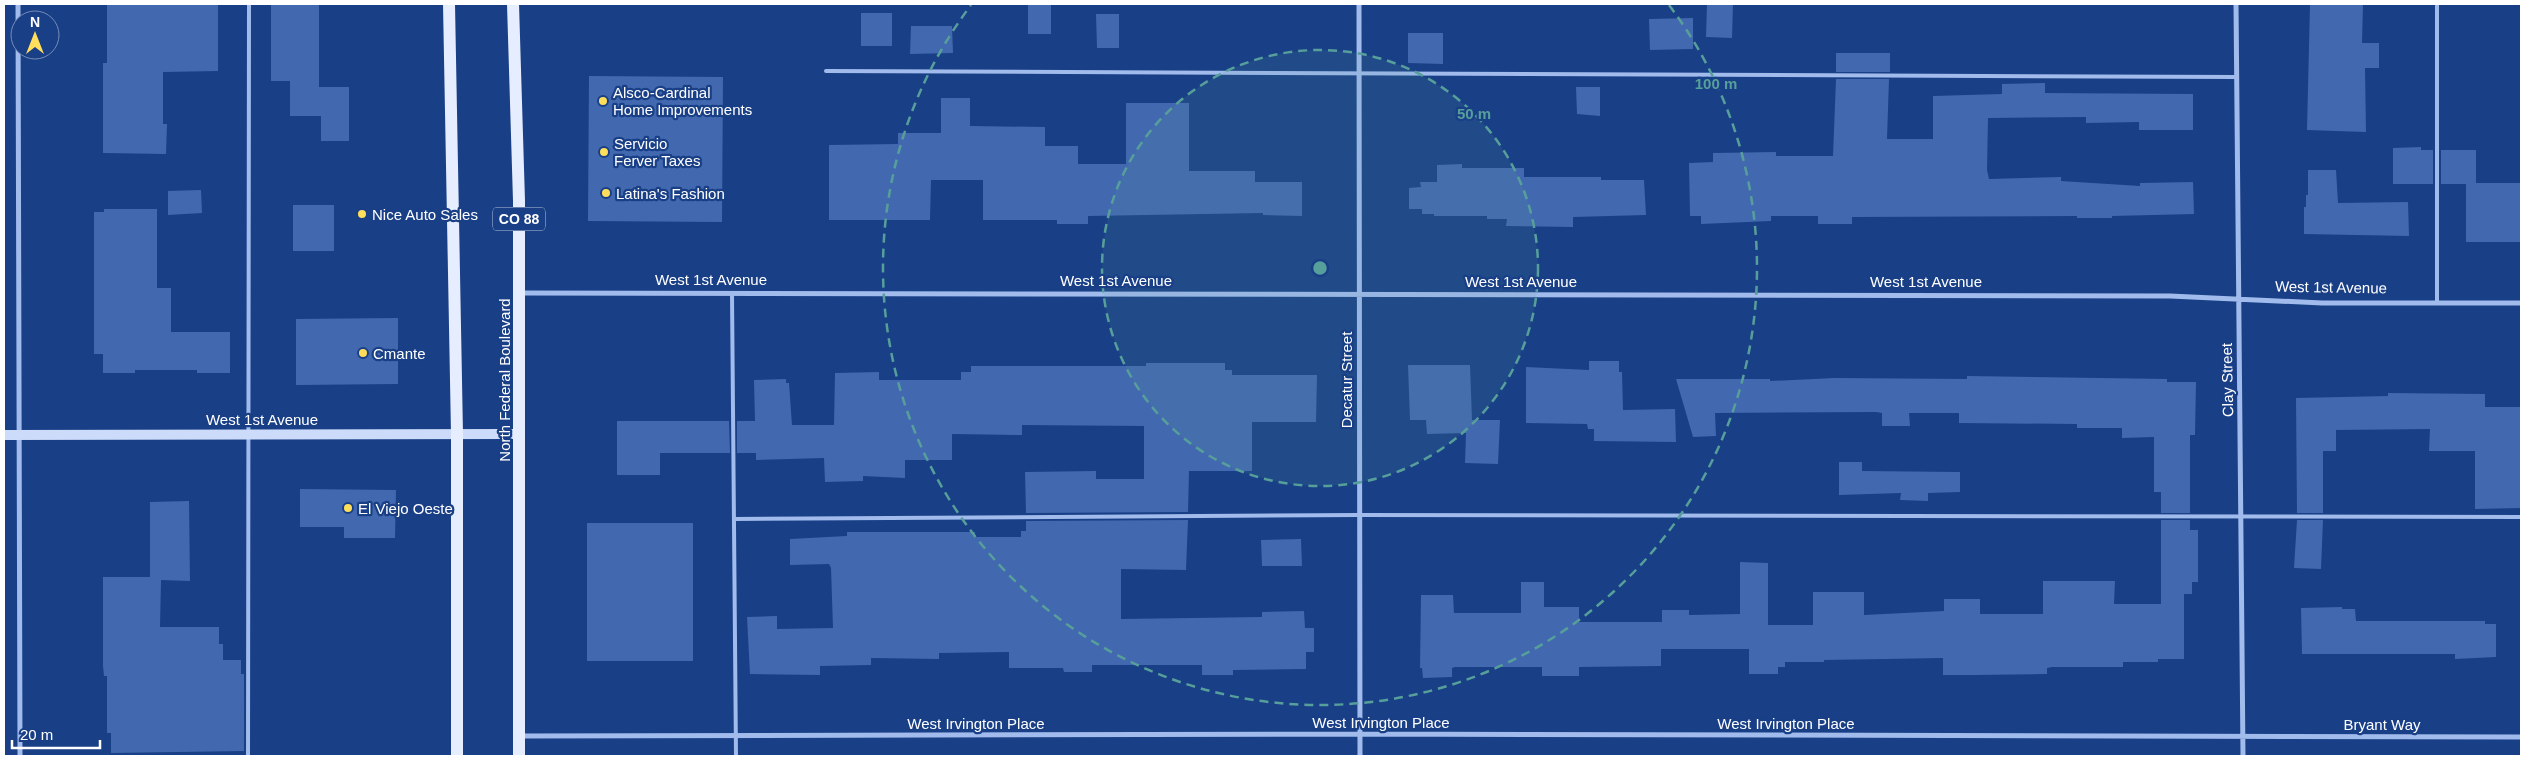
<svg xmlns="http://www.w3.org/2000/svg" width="2525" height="760" font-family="Arial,sans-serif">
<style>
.building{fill:#4269af}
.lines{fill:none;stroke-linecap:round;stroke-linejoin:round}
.lane{stroke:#a0bbec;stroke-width:4}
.street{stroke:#a0bbec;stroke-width:5}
.secondary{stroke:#ccdbf9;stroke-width:10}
.primary{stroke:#e5edff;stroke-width:12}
.ring{fill:none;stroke:#579f9a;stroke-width:2.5;stroke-dasharray:9 6}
.poi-dot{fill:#ffde5b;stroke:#193f86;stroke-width:2}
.labels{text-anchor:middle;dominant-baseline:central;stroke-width:4.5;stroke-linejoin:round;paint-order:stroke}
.shield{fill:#193f86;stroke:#bac5db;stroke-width:1}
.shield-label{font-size:14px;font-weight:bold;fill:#fff}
.poi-label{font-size:15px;fill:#fff;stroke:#193f86;text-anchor:start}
.street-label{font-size:15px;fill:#fff;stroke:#193f86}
.centre{fill:#579f9a;stroke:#193f86;stroke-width:2.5}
.ring-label{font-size:15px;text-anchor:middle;font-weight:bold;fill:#579f9a;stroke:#193f86;stroke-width:4.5;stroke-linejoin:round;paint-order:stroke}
</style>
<rect width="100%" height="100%" fill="#193f86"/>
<path class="building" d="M 107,4 L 218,4 L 218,71 L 163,72 L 163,124 L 167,124 L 166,154 L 103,153 L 103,63 L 107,63 Z
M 271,4 L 319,4 L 319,87 L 349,87 L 349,141 L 321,141 L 321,116 L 290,116 L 290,81 L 271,81 Z
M 1028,4 L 1051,4 L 1051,34 L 1028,34 Z
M 1707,4 L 1733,4 L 1732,38 L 1706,37 Z
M 2310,4 L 2363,4 L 2362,43 L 2379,43 L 2379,68 L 2365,68 L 2366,132 L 2307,130 Z
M 861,13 L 892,13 L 892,46 L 861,46 Z
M 1096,14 L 1119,14 L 1119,48 L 1097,48 Z
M 1693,18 L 1693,49 L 1650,50 L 1649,19 Z
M 911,26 L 952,26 L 953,53 L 910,54 Z
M 1408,33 L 1443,33 L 1443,64 L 1408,63 Z
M 1836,53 L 1890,53 L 1890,72 L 1836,72 Z
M 589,76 L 723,77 L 722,222 L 588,221 Z
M 1836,79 L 1889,79 L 1887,139 L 1933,139 L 1933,96 L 2002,94 L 2002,84 L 2045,83 L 2045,93 L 2193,94 L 2193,130 L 2139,130 L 2139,122 L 2086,123 L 2086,117 L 1988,118 L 1987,170 L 1989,179 L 2061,177 L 2061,181 L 2140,186 L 2140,183 L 2193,182 L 2194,214 L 2112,216 L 2112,218 L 2077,218 L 2077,216 L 1852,217 L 1852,224 L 1818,224 L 1818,216 L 1771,216 L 1771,221 L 1701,224 L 1701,216 L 1690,216 L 1689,163 L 1713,162 L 1713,153 L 1776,152 L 1776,156 L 1833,156 Z
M 1576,87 L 1600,87 L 1600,116 L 1577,114 Z
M 941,98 L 970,98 L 970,126 L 1045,127 L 1045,146 L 1078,146 L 1078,164 L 1126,164 L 1126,103 L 1189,103 L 1189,171 L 1255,171 L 1255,182 L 1302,182 L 1302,216 L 1263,215 L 1263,213 L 1088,216 L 1088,224 L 1057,224 L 1057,220 L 983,220 L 983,180 L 931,180 L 930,220 L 829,220 L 829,145 L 898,144 L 898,133 L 941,133 Z
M 2421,147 L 2421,150 L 2433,150 L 2433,184 L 2393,184 L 2393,148 Z
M 2441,150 L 2476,150 L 2476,183 L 2521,183 L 2521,242 L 2466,242 L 2466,184 L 2441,184 Z
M 1462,164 L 1462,168 L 1524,168 L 1524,177 L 1601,177 L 1601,180 L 1644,180 L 1646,215 L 1573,217 L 1573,227 L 1506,226 L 1507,219 L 1487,219 L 1487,216 L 1434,216 L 1434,214 L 1422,214 L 1422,209 L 1409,209 L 1409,188 L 1421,187 L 1420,182 L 1437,182 L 1437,165 Z
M 2308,170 L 2336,170 L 2338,203 L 2408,202 L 2409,236 L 2304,234 L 2304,207 L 2306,207 L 2306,195 L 2308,195 Z
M 201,190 L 202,213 L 168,215 L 168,191 Z
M 293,205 L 334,205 L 334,251 L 293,251 Z
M 104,209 L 157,209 L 157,288 L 171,288 L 171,332 L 230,332 L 230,373 L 197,373 L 197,370 L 135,370 L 135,373 L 103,373 L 103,354 L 94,354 L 94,212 L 104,212 Z
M 398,318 L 398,384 L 296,385 L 296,319 Z
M 1589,361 L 1619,361 L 1619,372 L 1622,372 L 1623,410 L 1675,409 L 1676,442 L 1594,441 L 1594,429 L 1588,429 L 1587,424 L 1526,423 L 1526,367 L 1589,370 Z
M 1146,363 L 1225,363 L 1225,370 L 1232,370 L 1232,375 L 1317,375 L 1316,422 L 1252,422 L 1252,471 L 1189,471 L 1188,512 L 1026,513 L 1025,472 L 1096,471 L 1096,479 L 1144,479 L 1144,426 L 1022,425 L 1022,435 L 952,434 L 952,460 L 905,460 L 905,478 L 863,476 L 863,481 L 825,482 L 824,458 L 756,460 L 756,453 L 737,453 L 737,421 L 755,421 L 754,380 L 786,379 L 786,383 L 789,383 L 792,425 L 834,425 L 835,373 L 879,372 L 879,380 L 961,380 L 961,372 L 971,372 L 971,366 L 1146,366 Z
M 1408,365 L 1470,365 L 1472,420 L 1500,420 L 1498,464 L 1465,463 L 1466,433 L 1427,434 L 1426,420 L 1410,420 Z
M 1967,376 L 2167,379 L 2167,382 L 2196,382 L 2195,435 L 2190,435 L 2190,513 L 2161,513 L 2161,492 L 2154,492 L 2154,437 L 2122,438 L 2122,428 L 2077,428 L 2077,424 L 1959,423 L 1959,413 L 1909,413 L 1910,426 L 1882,426 L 1882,413 L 1876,412 L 1715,413 L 1716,436 L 1693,437 L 1676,379 L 1770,379 L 1770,381 L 1834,378 L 1967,379 Z
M 2388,393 L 2485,394 L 2485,407 L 2521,407 L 2521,508 L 2475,509 L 2475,451 L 2429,451 L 2430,429 L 2336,430 L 2336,451 L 2323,451 L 2323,513 L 2297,513 L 2296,398 L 2388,396 Z
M 617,421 L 729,421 L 730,453 L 660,453 L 660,475 L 617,475 Z
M 1839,462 L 1862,462 L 1862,471 L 1960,472 L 1960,492 L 1928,493 L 1928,501 L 1900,500 L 1901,493 L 1839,495 Z
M 300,489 L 396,490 L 395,538 L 344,538 L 344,527 L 300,527 Z
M 189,501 L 190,581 L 161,580 L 160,627 L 219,627 L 219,644 L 223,644 L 223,660 L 241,660 L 241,674 L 244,674 L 244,751 L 111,753 L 111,733 L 107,733 L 107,676 L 104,676 L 103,666 L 103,577 L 150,577 L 150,502 Z
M 1188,520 L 1186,570 L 1121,569 L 1121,619 L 1262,617 L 1262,612 L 1304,611 L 1305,628 L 1314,628 L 1314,652 L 1306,652 L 1306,669 L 1233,670 L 1233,675 L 1202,675 L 1202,665 L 1092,665 L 1092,672 L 1064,672 L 1063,668 L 1009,668 L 1009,652 L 939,653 L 939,659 L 871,658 L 871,665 L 820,666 L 820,675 L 750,674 L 747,617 L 777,616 L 777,629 L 833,628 L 831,568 L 829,564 L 790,565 L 790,539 L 847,536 L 847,532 L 975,532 L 975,537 L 1021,537 L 1021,531 L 1026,531 L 1026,521 Z
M 2161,520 L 2190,520 L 2190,530 L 2198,530 L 2198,582 L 2192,582 L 2192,594 L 2184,594 L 2184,659 L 2158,659 L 2158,662 L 2123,662 L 2123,667 L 2052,667 L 2047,668 L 2047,674 L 1974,675 L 1943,675 L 1943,658 L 1824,660 L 1824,662 L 1785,662 L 1785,667 L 1778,667 L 1778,674 L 1749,674 L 1749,649 L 1661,649 L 1661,666 L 1579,667 L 1579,676 L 1542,676 L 1542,667 L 1455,667 L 1452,668 L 1452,677 L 1423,678 L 1422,668 L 1420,668 L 1421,595 L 1453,595 L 1454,613 L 1521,613 L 1521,582 L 1544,582 L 1544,607 L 1579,607 L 1579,622 L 1662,622 L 1662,610 L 1689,610 L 1689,615 L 1740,614 L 1740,562 L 1768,563 L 1768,625 L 1813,625 L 1813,592 L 1864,592 L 1864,615 L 1944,611 L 1944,599 L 1980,599 L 1980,614 L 2043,614 L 2043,581 L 2115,581 L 2114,604 L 2161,604 Z
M 2297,520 L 2323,520 L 2321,569 L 2294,568 Z
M 587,523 L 693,523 L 693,661 L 587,661 Z
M 1301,539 L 1302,566 L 1262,566 L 1261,540 Z
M 2342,607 L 2342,609 L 2355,609 L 2356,621 L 2485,621 L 2485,624 L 2496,624 L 2496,657 L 2455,659 L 2455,654 L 2302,654 L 2301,608 Z"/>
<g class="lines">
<path class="lane" d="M 826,71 L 2237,77
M 732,294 L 736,756
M 2437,303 L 2437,4
M 735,519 L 1359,515 L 2521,517
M 248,756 L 249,4"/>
<path class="street" d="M 18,4 L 20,756
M 1359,4 L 1360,756
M 2236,4 L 2243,756
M 520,293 L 2170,296 L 2322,303 L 2521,303
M 519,736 L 1359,734 L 2521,737"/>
<path class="secondary" d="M 4,435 L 520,434"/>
<path class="primary" d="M 449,4 L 457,434 L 457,756
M 513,4 L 519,201 L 519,756"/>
</g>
<circle cx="1320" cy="268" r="218" fill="#579f9a" fill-opacity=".12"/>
<g class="ring">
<circle cx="1320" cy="268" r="218"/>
<path d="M1669 5A437 437 0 1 1 971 5"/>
</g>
<g class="poi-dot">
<circle cx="603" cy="101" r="5"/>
<circle cx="604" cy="152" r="5"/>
<circle cx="606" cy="193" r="5"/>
<circle cx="362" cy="214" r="5"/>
<circle cx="363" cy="353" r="5"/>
<circle cx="348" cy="508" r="5"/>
</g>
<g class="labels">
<rect class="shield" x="493" y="207.5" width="52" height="23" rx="4"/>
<g class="shield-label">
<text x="519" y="219">CO 88</text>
</g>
<g class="poi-label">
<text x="613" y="92">Alsco-Cardinal<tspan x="613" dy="17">Home Improvements</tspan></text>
<text x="614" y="143">Servicio<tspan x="614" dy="17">Ferver Taxes</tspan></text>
<text x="616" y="193">Latina's Fashion</text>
<text x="372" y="214">Nice Auto Sales</text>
<text x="373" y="353">Cmante</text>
<text x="358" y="508">El Viejo Oeste</text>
</g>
<g class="street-label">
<text x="711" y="279">West 1st Avenue</text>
<text x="1116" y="280">West 1st Avenue</text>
<text x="1521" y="281">West 1st Avenue</text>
<text x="1926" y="281">West 1st Avenue</text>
<text transform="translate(2331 287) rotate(1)">West 1st Avenue</text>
<text transform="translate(504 380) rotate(-90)">North Federal Boulevard</text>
<text transform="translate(1346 380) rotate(-90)">Decatur Street</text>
<text transform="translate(2227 380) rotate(-91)">Clay Street</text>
<text x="262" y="419">West 1st Avenue</text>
<text x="1381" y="722">West Irvington Place</text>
<text x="976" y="723">West Irvington Place</text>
<text x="1786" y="723">West Irvington Place</text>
<text x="2382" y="724">Bryant Way</text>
</g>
</g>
<circle cx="1320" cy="268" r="8" class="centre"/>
<g class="ring-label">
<text x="1716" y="89">100 m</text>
<text x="1474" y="119">50 m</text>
</g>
<rect width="2525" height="760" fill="none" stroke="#ffffff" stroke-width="10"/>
<g transform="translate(35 35)"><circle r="24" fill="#193f86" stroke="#758cb6"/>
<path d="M0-4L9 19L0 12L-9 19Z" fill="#ffde5b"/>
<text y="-8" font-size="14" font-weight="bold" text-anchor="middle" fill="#ffffff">N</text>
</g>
<path d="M12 740v8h88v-8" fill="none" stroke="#ffffff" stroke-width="2.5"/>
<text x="20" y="740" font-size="15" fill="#ffffff" stroke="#193f86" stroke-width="4" paint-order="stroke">20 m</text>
</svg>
